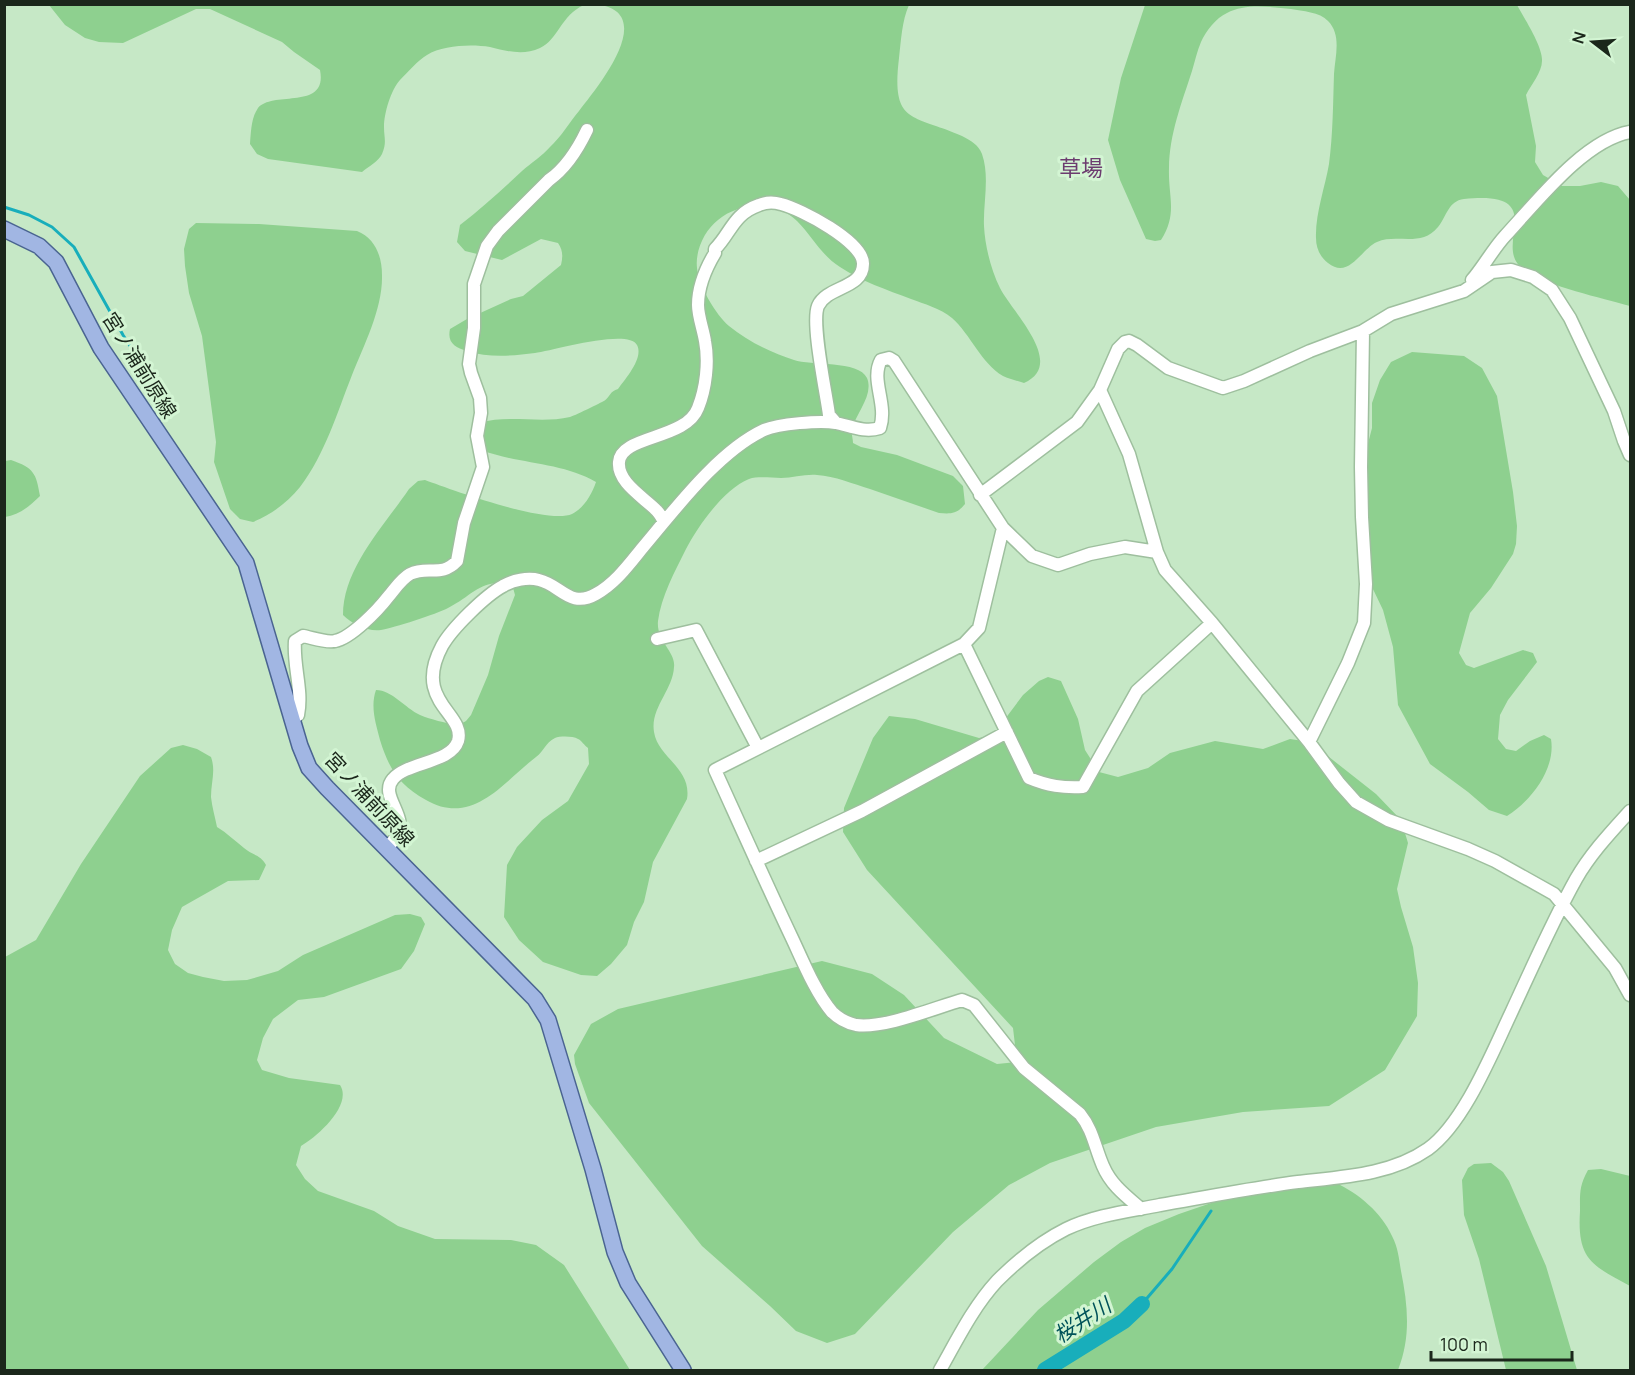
<svg xmlns="http://www.w3.org/2000/svg" width="1635" height="1375" font-family="Manrope,'Noto Sans JP',sans-serif">
<style>
.green{fill:#8ed08f}
.lines{fill:none;stroke-linecap:round;stroke-linejoin:round}
.stream{stroke:#18aebb;stroke-width:3}
.river{stroke:#18aebb;stroke-width:16}
.minor-casing{stroke:#9ebf9e;stroke-width:15}
.major-casing{stroke:#4a6491;stroke-width:18}
.minor{stroke:#fff;stroke-width:12}
.major{stroke:#a1b6e3;stroke-width:15}
.labels{text-anchor:middle;dominant-baseline:central;stroke-width:6;stroke-linejoin:round;paint-order:stroke}
.street-label{font-size:20px;fill:#1b271b;stroke:#d3f5d3}
.water-label{font-size:21px;font-style:italic;fill:#005259;stroke:#d3f5d3}
.quarter-label{font-size:22px;fill:#6c3c6f;stroke:#d3f5d3}
</style>
<rect width="100%" height="100%" fill="#c6e8c6"/>
<path class="green" d="M 49,5 L 49,4 L 584,5 C 561,15 558,40 540,48 C 523,56 506,51 490,47 C 472,44 443,45 427,55 C 418,60 408,72 400,80 C 391,90 384,113 384,127 C 384,138 387,142 382,154 C 379,161 368,167 362,172 L 268,159 L 257,154 L 250,144 C 251,133 251,118 258,108 C 273,90 328,111 320,70 L 294,52 L 282,42 L 210,9 L 196,9 L 123,43 L 99,42 L 85,38 L 65,25 Z
M 601,5 L 909,5 C 902,20 901,41 899,58 C 891,125 912,114 962,136 C 971,141 978,144 982,154 C 990,177 983,203 984,226 C 985,246 991,270 1000,288 C 1012,312 1067,364 1024,383 C 1018,381 1009,379 1003,376 C 981,363 971,335 952,318 C 940,308 924,304 911,299 C 887,290 861,281 840,267 C 821,255 812,236 797,221 C 776,200 740,202 718,220 C 705,230 695,250 697,268 C 698,285 716,315 729,326 C 747,341 772,353 794,360 C 810,366 859,360 867,378 C 874,395 856,413 852,429 C 851,433 853,439 853,443 L 861,447 L 897,455 L 953,476 L 963,486 L 965,504 C 957,514 951,514 939,513 C 916,505 893,497 870,489 C 853,484 835,476 817,475 C 805,474 793,478 781,478 C 771,478 758,476 749,479 C 724,489 698,526 686,549 C 675,571 661,597 658,621 C 656,641 676,652 674,667 C 673,690 650,708 654,732 C 658,758 692,768 687,799 L 653,862 L 644,902 L 634,922 L 627,945 L 611,964 L 597,976 L 581,975 L 543,962 L 519,940 L 504,917 L 507,865 L 517,847 L 542,820 L 568,801 L 589,764 L 588,748 C 585,746 581,740 578,739 C 573,736 560,736 555,738 C 545,743 544,751 536,757 C 503,782 473,827 426,800 C 399,785 389,769 380,740 C 376,724 370,707 376,690 C 392,690 405,708 420,715 C 431,720 445,722 457,726 L 466,721 L 471,715 L 488,675 L 499,636 L 515,595 L 512,584 C 479,579 474,595 448,608 C 437,614 393,628 381,630 C 368,632 352,624 343,615 C 343,568 384,526 409,489 L 418,481 L 425,480 C 452,490 548,525 572,514 C 584,508 592,494 596,482 C 562,462 518,464 481,450 L 480,423 C 508,414 540,424 570,417 C 572,417 602,402 604,401 C 610,397 610,391 618,389 C 625,379 644,358 637,345 C 628,328 552,351 535,353 C 513,356 488,358 467,351 C 455,347 447,343 450,329 L 467,319 L 511,299 L 523,296 L 561,265 C 563,257 563,250 558,243 L 541,239 L 502,260 L 465,251 L 457,242 L 460,225 C 482,208 502,190 522,171 C 531,163 542,156 550,147 C 561,137 569,123 579,111 C 596,89 657,16 601,5 Z
M 1145,5 L 1517,5 C 1524,18 1543,47 1542,61 C 1542,72 1531,85 1526,95 L 1536,146 L 1535,162 L 1543,175 L 1562,186 L 1580,186 L 1601,182 L 1618,186 L 1630,200 L 1630,306 C 1600,297 1547,287 1522,268 C 1492,245 1552,190 1464,199 C 1448,201 1447,216 1438,227 C 1421,248 1397,233 1377,242 C 1361,249 1349,280 1328,263 C 1320,257 1316,248 1316,238 C 1315,215 1325,187 1329,164 C 1333,134 1333,104 1334,74 C 1335,57 1342,35 1328,21 C 1320,12 1302,11 1291,9 C 1271,7 1245,3 1227,13 C 1216,18 1206,31 1201,42 C 1197,51 1195,61 1192,71 C 1182,102 1169,135 1169,168 C 1168,197 1178,213 1161,240 L 1155,241 L 1146,239 L 1120,180 L 1108,140 L 1121,78 Z
M 196,223 L 259,224 L 357,231 C 375,238 382,256 382,275 C 383,308 364,345 352,375 C 337,413 325,454 300,487 C 288,502 271,515 253,522 L 240,519 L 230,509 L 214,462 L 216,442 L 202,336 L 189,293 L 185,266 L 184,249 L 189,229 Z
M 1412,352 L 1464,356 L 1482,368 L 1497,396 L 1513,492 L 1517,526 L 1516,544 L 1513,554 L 1491,588 L 1470,613 L 1459,653 L 1466,665 L 1474,668 L 1523,650 L 1533,653 L 1537,662 L 1508,700 L 1500,715 L 1498,739 L 1506,749 L 1516,751 L 1530,741 L 1544,735 L 1551,739 C 1556,769 1531,801 1507,816 L 1489,810 L 1468,792 L 1430,764 L 1398,705 L 1393,647 L 1383,610 L 1372,587 L 1358,506 L 1362,467 L 1372,428 L 1372,403 L 1380,380 L 1391,362 Z
M 11,460 C 34,468 36,473 40,496 C 30,506 19,515 5,517 L 5,461 Z
M 1048,677 L 1061,681 L 1078,719 L 1085,750 L 1099,772 L 1118,777 L 1148,768 L 1170,753 L 1215,741 L 1263,749 L 1290,739 L 1310,742 L 1376,794 L 1401,820 L 1408,843 L 1397,889 L 1401,907 L 1413,947 L 1418,983 L 1417,1016 L 1385,1070 L 1329,1106 L 1243,1112 L 1156,1127 L 1050,1163 L 1009,1185 L 953,1232 L 855,1334 L 827,1343 L 796,1331 L 770,1306 L 702,1246 L 589,1103 L 575,1064 L 574,1055 L 591,1024 L 618,1009 L 822,961 L 872,974 L 904,995 L 944,1038 L 997,1064 L 1017,1062 L 1013,1028 L 867,870 L 843,832 L 844,808 L 873,738 L 889,716 L 915,719 L 979,738 L 993,735 L 1023,695 L 1039,681 Z
M 183,745 L 197,749 L 211,757 C 216,771 211,782 211,797 C 212,807 215,817 217,827 C 227,833 235,841 244,848 C 252,855 261,855 266,865 L 259,880 L 228,881 L 182,907 L 172,930 L 168,950 L 175,964 L 188,973 L 203,977 L 224,981 L 247,980 L 278,971 L 303,955 L 395,915 L 410,914 L 421,917 L 425,924 L 414,951 L 401,969 L 324,997 L 298,1000 L 273,1019 L 263,1038 L 257,1060 L 262,1070 L 289,1078 L 340,1085 C 353,1105 317,1137 301,1146 L 296,1165 L 305,1179 L 318,1191 L 374,1211 L 398,1226 L 435,1239 L 511,1240 L 536,1245 L 564,1265 L 630,1370 L 5,1370 L 5,957 L 36,940 L 81,864 L 140,776 L 171,748 Z
M 1491,1163 L 1503,1172 L 1509,1181 L 1546,1266 L 1577,1370 L 1506,1370 L 1479,1259 L 1464,1215 L 1462,1180 L 1468,1168 L 1474,1164 Z
M 1601,1169 L 1630,1176 L 1630,1286 C 1591,1265 1577,1259 1580,1211 C 1580,1194 1579,1186 1588,1170 Z
M 1336,1183 C 1358,1193 1382,1213 1392,1236 C 1398,1247 1399,1259 1401,1271 C 1408,1306 1411,1337 1398,1370 L 982,1370 L 1038,1310 L 1094,1262 L 1121,1242 L 1145,1228 L 1179,1214 L 1255,1188 Z"/>
<g class="lines">
<path class="stream" d="M 4,207 L 29,215 L 52,227 L 74,247 L 123,335 L 163,397
M 1142,1304 L 1172,1269 L 1211,1211"/>
<path class="river" d="M 1045,1370 L 1124,1321 L 1142,1304"/>
<g class="minor-casing">
<path id="minor" d="M 1472,280 C 1484,266 1493,249 1505,236 C 1536,203 1584,140 1630,132
M 1100,390 L 1129,454 L 1157,552 L 1165,570 L 1212,623 L 1309,742 L 1339,783 L 1356,802 L 1388,820 L 1468,849 L 1495,861 L 1554,894 L 1615,968 L 1630,995
M 980,495 L 1077,422 L 1100,390 L 1118,349 L 1125,342 L 1129,341 L 1137,345 L 1168,368 L 1223,388 L 1244,381 L 1310,351 L 1363,331 L 1391,314 L 1464,291 L 1492,272 L 1511,270 L 1533,277 L 1552,290 L 1570,318 L 1614,411 L 1624,441 L 1630,455
M 664,522 C 662,518 660,514 657,511 C 645,498 617,483 619,462 C 621,435 686,440 698,408 C 706,388 709,362 705,341 C 703,329 698,316 698,305 C 698,287 706,268 715,253 L 715,249 C 731,233 733,214 759,205 C 766,202 774,202 781,204 C 801,209 864,242 863,264 C 863,289 827,286 818,306 C 811,323 826,392 829,415 L 836,423
M 1003,528 L 979,628 L 964,644 L 715,770 C 740,825 765,881 791,936 C 802,959 815,992 832,1012 C 838,1018 847,1023 856,1025 C 884,1029 934,1008 962,1000 L 974,1005 L 1024,1068 L 1080,1114 C 1093,1130 1095,1148 1103,1166 C 1111,1185 1126,1196 1141,1209
M 657,639 L 696,630 L 758,748
M 964,644 L 1029,778 C 1048,786 1063,788 1083,787 L 1137,691 L 1212,623
M 291,719 L 298,715 C 303,690 293,666 295,641 L 303,636 C 313,638 326,643 335,641 C 351,638 378,610 388,597 C 395,589 401,579 410,574 C 428,565 441,578 457,561 L 464,523 L 483,467 L 477,436 L 481,413 L 480,398 L 471,373 L 469,364 L 474,328 L 474,284 L 487,246 L 498,231 L 549,180 C 566,168 578,149 587,130
M 1309,742 L 1348,663 L 1364,623 L 1366,584 L 1362,517 L 1361,467 L 1363,331
M 387,848 C 390,844 396,839 398,834 C 407,815 379,795 393,779 C 407,762 451,763 458,741 C 466,713 412,702 442,646 C 452,628 486,595 503,586 C 513,580 528,577 539,580 C 561,585 570,609 596,594 C 616,583 630,563 644,546 C 676,508 719,451 764,430 C 778,424 820,420 836,423 C 850,426 865,433 880,428 C 888,404 870,380 881,360 L 889,358 L 894,361 L 1003,528 L 1032,556 L 1058,565 L 1090,554 L 1125,547 L 1157,552
M 756,861 L 862,811 L 1007,732
M 940,1370 C 957,1340 973,1307 997,1281 C 1016,1262 1042,1241 1066,1229 C 1095,1215 1130,1211 1160,1205 C 1206,1197 1252,1188 1298,1182 C 1342,1177 1391,1175 1428,1149 C 1464,1123 1492,1053 1511,1013 C 1532,968 1552,922 1576,879 C 1591,853 1611,832 1630,811"/>
</g>
<g class="major-casing">
<path id="major" d="M 4,229 L 39,246 L 56,262 L 101,348 L 246,563 L 300,746 L 309,768 L 327,788 L 535,999 L 548,1020 L 593,1169 L 615,1252 L 628,1283 L 683,1370"/>
</g>
<use href="#minor" class="minor"/>
<use href="#major" class="major"/>
</g>
<g class="labels">
<g class="street-label">
<text transform="translate(140 365) rotate(58)">宮ノ浦前原線</text>
<text transform="translate(370 799) rotate(47)">宮ノ浦前原線</text>
</g>
<g class="water-label">
<text transform="translate(1082 1320) rotate(-33)">桜井川</text>
</g>
<g class="quarter-label">
<text x="1081" y="168">草場</text>
</g>
</g>
<rect width="1635" height="1375" fill="none" stroke="#1b271b" stroke-width="12"/>
<g transform="translate(1593 42) rotate(287)" stroke="#d3f5d3" stroke-width="4.5" paint-order="stroke">
<path d="M0-4.5L10 22L0 15L-10 22Z" fill="#1b271b"/>
<text y="-9" font-size="16" font-weight="bold" text-anchor="middle" fill="#1b271b">N</text>
</g>
<path d="M1431 1351v9h141v-9" fill="none" stroke="#1b271b" stroke-width="3"/>
<text x="1440" y="1351" font-size="18" fill="#1b271b" stroke="#d3f5d3" stroke-width="4.5" paint-order="stroke">100 m</text>
</svg>
